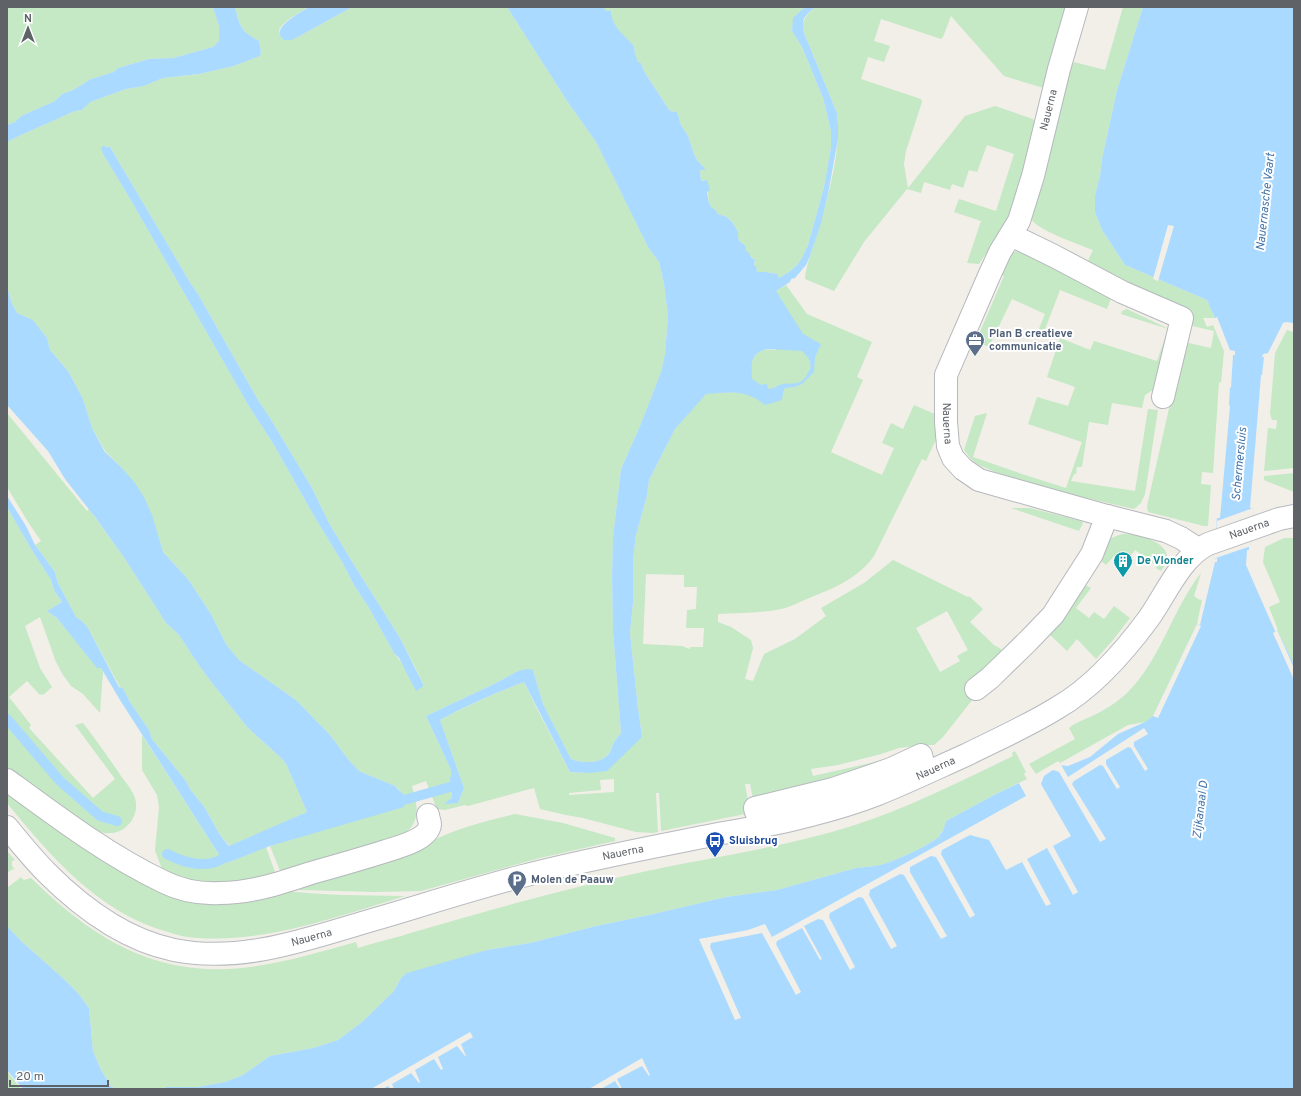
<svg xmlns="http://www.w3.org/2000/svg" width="1301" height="1096" font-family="Overpass,sans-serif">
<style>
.green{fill:#c5e8c5;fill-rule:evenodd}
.water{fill:#aadaff;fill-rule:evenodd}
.pier{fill:#f1efe8}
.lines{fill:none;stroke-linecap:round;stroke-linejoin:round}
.stream{stroke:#aadaff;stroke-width:10}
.street-casing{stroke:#b5b8bc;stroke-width:24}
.secondary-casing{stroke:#b6babf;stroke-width:24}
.street{stroke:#fff;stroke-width:22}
.secondary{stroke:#fff;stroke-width:22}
.labels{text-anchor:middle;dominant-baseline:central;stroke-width:4;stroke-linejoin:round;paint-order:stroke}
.street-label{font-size:11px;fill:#5f6368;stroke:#fff}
.service-label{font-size:11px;font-weight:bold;fill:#4e5e75;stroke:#fff;text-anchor:start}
.culture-label{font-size:11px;font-weight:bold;fill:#0d838f;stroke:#fff;text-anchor:start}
.transit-label{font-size:11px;font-weight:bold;fill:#164399;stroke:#fff;text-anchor:start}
.water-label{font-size:12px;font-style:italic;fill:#4174aa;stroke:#fff}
</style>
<rect width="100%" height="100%" fill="#f1efe8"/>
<path class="green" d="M 7,7 L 213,7 L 219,26 L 219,41 L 213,47 L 173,58 L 149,59 L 118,68 L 114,72 L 91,79 L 73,90 L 62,94 L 55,101 L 21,116 L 15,122 L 7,125 Z
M 235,7 L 309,7 C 301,12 281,22 279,31 C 279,35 282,37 284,40 L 298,37 L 352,7 L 507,7 L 567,101 L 596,142 L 648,247 L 659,262 L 664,284 L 668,316 L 665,354 L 661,372 L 640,426 L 621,469 L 613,537 L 612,577 L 613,631 L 621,733 C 618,737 615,740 613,744 C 612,746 612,748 611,750 C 604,764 583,764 571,759 L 543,704 L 533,670 L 518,671 L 496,683 L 426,716 L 451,770 L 452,798 L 447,801 L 458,803 L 464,788 L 440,720 C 468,705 495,693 524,682 L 538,711 L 570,772 L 588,773 L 642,737 L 638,708 L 630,633 L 633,603 L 633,560 L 636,535 L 647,496 L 649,480 L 675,429 L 706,393 L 740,392 L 753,357 C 760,349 767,349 776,350 L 776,291 L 786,285 L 807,314 L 872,342 L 857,377 L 863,380 L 831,452 L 882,475 L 894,448 L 882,443 L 891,423 L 903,429 L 914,405 L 937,415 L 937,437 L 926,461 L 922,459 L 874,556 C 859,577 837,587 814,596 C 801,601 790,608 776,610 C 757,613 738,613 718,614 L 718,622 L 731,627 L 751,640 L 753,648 L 745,679 L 753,681 L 764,654 L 795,639 L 826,616 L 821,608 L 864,583 L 893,560 L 968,597 L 969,596 L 983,609 L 970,622 L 994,645 L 1001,649 L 1001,657 L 976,677 L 966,682 L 976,695 L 943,737 L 934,745 L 924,745 L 899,748 L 881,754 L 838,765 L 811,769 L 813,776 L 875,762 L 902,754 L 755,808 L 750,784 L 745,784 L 750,813 L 661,831 L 659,793 L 656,793 L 658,832 L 653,833 L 636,832 L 583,818 L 566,815 L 540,809 L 534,788 L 468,806 L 465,805 L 445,810 L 438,809 L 436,807 L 426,781 L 412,786 C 417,807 422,818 404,835 L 247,884 L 180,882 L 162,869 L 156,853 L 155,850 L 159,807 L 157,795 L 142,770 L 142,735 L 218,853 L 227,863 L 266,847 L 275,872 L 280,871 L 270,846 L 322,830 L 401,791 L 395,786 L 359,771 L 348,759 L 330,735 L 296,700 L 239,660 L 226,644 L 211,614 L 188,579 L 163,552 L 158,536 L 120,466 L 106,452 L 92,428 L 83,399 L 68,371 L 50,350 L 47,338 L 33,320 L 17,313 L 12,304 L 7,287 L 7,142 L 21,135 L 75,111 L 82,110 L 89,102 L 126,89 L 144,86 L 163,78 L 199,74 L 234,66 L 260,56 L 261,51 L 259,41 C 241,32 240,26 235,7 ZM 107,146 L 110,147 L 191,284 L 198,294 L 258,400 L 270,418 L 312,488 L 329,523 L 351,560 L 400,638 L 416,669 L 424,686 L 420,688 L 394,653 L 369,608 L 354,585 L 342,562 L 314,516 L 274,445 L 250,408 L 129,197 L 103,154 L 102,147 ZM 646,574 L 684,575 L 684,587 L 697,587 L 696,609 L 687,610 L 686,628 L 704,628 L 703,647 L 690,647 L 690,649 L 682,646 L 643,644 ZM 947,611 L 968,650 L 957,656 L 960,661 L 940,672 L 916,628 ZM 614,779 L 614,792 L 569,795 L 569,793 L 601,790 L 600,780 Z
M 603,7 L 805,7 L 794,18 L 792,31 L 802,47 L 823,98 L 831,131 L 831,147 L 824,187 L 808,245 L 802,258 L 797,265 L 789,272 L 779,278 L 777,274 L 766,272 L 757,272 L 754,266 L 755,260 L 746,252 L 744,244 L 740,242 L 738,237 L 738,232 L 733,223 L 727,217 L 718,214 L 715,209 L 712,208 L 709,203 L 707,180 L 701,181 L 700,170 L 704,167 C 694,160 692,147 688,136 C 686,132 683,129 681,125 C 679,121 679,116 677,112 L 670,111 L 645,73 L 641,63 L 638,63 L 635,54 L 634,46 L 622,36 Z
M 816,7 L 1070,7 L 1047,89 L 1004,76 L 951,16 L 943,37 L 941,39 L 881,19 L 874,41 L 890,46 L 884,62 L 868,57 L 861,79 L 921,99 L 922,102 L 906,151 L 904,164 L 908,188 L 965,116 L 995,106 L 1033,119 L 1036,123 L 1023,185 L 1009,219 L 979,264 L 967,263 L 981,221 L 954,212 L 959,199 L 996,211 L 1014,154 L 987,145 L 977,172 L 969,170 L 963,188 L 952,184 L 950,190 L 924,182 L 921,193 L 907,189 L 864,242 L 834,291 L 805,279 C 806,264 812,252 816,237 C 827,201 842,151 837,113 L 804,33 L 803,24 L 805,18 L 810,11 Z
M 1123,7 L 1143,7 L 1117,90 L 1102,159 L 1100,176 L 1095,195 L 1095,212 L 1102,230 L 1125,265 L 1207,300 L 1215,318 L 1203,318 L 1207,327 L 1213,325 L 1224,351 L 1221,383 L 1219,382 L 1213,473 L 1202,472 L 1201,484 L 1211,485 L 1208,526 L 1203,526 L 1196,524 L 1148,512 L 1147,506 L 1184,342 L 1211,348 L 1214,331 L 1188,325 L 1087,263 L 1093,250 C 1080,245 1038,230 1032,220 C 1031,219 1031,216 1031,214 L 1065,82 L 1074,62 L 1105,70 Z
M 1020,250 L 1112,295 L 1107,309 L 1060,290 L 1044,332 L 1044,333 L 1038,331 L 1045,314 L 1012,299 L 989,347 L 976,341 L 1004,276 L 999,273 L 1011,253 Z
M 1127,309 L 1171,330 L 1153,390 L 1145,395 L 1142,408 L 1112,403 L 1108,425 L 1089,422 L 1082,467 L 1077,467 L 1076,474 L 1074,474 L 1071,481 L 1135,491 L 1148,409 L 1158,410 L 1145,494 L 1141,503 L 1134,509 L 1030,485 L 999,474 L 977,464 L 971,459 L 964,450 L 975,416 L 987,413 L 973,457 L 1022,474 L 1066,488 L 1082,442 L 1028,424 L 1037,397 L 1068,406 L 1075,387 L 1047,377 L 1060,338 L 1090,350 L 1094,341 L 1157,361 L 1168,329 L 1121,314 L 1122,311 Z
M 1294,329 L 1294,468 L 1264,471 L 1268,428 L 1276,429 L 1277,420 L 1272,420 L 1270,414 L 1275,353 L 1287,330 L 1293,332 Z
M 7,413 L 87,511 L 89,509 L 125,559 L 166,623 L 179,635 L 198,664 L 212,683 L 248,728 L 281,758 L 286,764 L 307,812 L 230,846 L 220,835 L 205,808 L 190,789 L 186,781 L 152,739 L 149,730 L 130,702 L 123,688 L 120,687 L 88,628 L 82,621 L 76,617 L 58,583 L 55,572 L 35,545 L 41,541 L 28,522 L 7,487 Z
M 1294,473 L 1294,492 L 1264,480 L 1264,476 Z
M 7,507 L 30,547 L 51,580 L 54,590 L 62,602 L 47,611 L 57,618 L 97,667 L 101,668 L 103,672 L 100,713 L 83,694 L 71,686 L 63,675 L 56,662 L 40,617 L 25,626 L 40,668 L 52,687 L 43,695 L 42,694 L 40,695 L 27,681 L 9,697 L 31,725 L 29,728 L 93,798 L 115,779 L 75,725 L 83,723 C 96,740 109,758 121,776 C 127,784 135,793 136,803 C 137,812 133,821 126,827 C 116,835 105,834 93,831 L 7,772 Z
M 1011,508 L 1030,508 L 1081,521 L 1083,523 L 1079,531 Z
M 1123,534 C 1136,534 1170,541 1167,560 C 1166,564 1163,568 1161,571 L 1156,568 L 1157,566 L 1135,550 L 1124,564 L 1114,556 L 1106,565 L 1100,560 C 1105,544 1106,538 1123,534 Z
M 1284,538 L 1294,538 L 1294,664 L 1277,630 L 1278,630 L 1269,607 L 1280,602 L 1263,562 L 1265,547 Z
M 1201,573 L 1194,596 L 1198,599 L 1202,600 L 1197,624 L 1153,716 L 1145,722 L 1128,725 L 1060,763 L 1058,761 L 1036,774 L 1029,764 L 1075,739 L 1069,728 C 1075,723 1083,720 1090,717 C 1103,711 1116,703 1126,694 C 1161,660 1172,610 1201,573 Z
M 1085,585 L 1091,588 L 1076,608 L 1089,618 L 1094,612 L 1104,619 L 1114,606 L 1130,618 L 1113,640 L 1096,659 L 1077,639 L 1067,651 L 1048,633 Z
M 1015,751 L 1026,772 L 1024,774 L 1027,779 L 996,794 L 946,821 L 943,831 L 940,833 L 940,836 C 931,845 887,865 875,866 C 868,867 862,867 856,868 L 777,890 L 726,897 L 649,915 L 596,926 L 530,943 L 487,950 L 401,978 L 394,991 L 362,1022 L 338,1040 L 313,1048 L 270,1056 L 243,1075 L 225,1082 L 198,1087 L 166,1087 L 164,1089 L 116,1089 L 111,1086 L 101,1070 L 93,1051 L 89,1008 L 78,993 L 65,980 L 20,940 L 7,926 L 7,888 L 20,878 L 19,877 L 20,877 L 24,880 L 31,878 C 77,923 129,962 195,968 C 249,974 305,956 356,942 L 358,948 C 377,942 395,938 414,932 C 491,909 569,888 647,871 C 717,856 787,847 855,825 C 910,807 961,781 1013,756 L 1012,753 Z
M 7,789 L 141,878 L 280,890 C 321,896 364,895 405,896 C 339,916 267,943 198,938 C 188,938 178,935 168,932 C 99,913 51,857 7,803 Z
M 515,814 L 563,823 L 615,838 L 615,841 L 540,858 L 421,891 L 376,892 L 300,890 L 300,888 L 432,841 C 457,828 487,821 515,814 Z
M 7,851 L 15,860 L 12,861 L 12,866 L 15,870 L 13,869 L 7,873 Z
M 7,1071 L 21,1089 L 7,1089 Z"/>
<path class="water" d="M 213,7 L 235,7 C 240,27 241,31 259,41 L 261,51 L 260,56 L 234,66 L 199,74 L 163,78 L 144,86 L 126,89 L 90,102 L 82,110 L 75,111 L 21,135 L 7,142 L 7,125 L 15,122 L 21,116 L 55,101 L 62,94 L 73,90 L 91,79 L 114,72 L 118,68 L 149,59 L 173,58 L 213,47 L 219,41 L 219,26 Z
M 309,7 L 352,7 L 298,37 L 291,40 L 284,40 C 283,39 280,36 280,35 C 276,25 303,11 309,7 Z
M 507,7 L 603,7 L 606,11 L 611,11 C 611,26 624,35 634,46 L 635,54 L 638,62 L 641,63 L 645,73 L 670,111 L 677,112 C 679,116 679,120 681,125 C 683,129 686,132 688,136 C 692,147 694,160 704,167 L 705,170 L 700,170 L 701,181 L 707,180 L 710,190 L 707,192 L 709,203 L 712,208 L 715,209 L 718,214 L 727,217 L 733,223 L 738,232 L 738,237 L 740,242 L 744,244 L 746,248 L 746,251 L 749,253 L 751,257 L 755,260 L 754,265 L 756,266 L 757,272 L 766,272 L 777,274 L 779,278 L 789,272 L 797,265 L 802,258 L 808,245 L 824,187 L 831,147 L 831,131 L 823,98 L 802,47 L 792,31 L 793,18 L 805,7 L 816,7 L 810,11 L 804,18 L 803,24 L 804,33 L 837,113 L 838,125 L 838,139 L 828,194 L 821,223 L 810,256 L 806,265 L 795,278 L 791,279 L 790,282 L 776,291 L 803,334 L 821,344 L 815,357 L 814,372 L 802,384 L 794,387 L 785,388 L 783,392 L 782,400 L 765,405 C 746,389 730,392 706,394 L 675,429 L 649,480 L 647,496 L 636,535 L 633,560 L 633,603 L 630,633 L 638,708 L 642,737 L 607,771 L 588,773 L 570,772 L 524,682 C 495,693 467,705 440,720 L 464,788 L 458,803 L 445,804 L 447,801 L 452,798 L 451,770 L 426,716 L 496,683 L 518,671 L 527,669 L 533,670 L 543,704 L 571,759 C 583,764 605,764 611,750 C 612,748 612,746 613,744 C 615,740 618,737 621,733 L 613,631 L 612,577 L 613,537 L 621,469 L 640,426 L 661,372 L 665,354 L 668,316 L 664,284 L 659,262 L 648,247 L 596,142 L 567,101 ZM 768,349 L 802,351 C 808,357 812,361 810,370 C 807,373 806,378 803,380 C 798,385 789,383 783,384 C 777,385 775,389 768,389 L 767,384 L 761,385 L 752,379 C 751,362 750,353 768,349 Z
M 1143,7 L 1294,7 L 1294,323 L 1286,322 L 1283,323 L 1268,353 L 1263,354 L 1262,357 L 1264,357 L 1262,375 L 1261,375 L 1250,508 L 1253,508 L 1254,510 L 1251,546 L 1249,546 L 1249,550 L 1247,550 L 1246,565 L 1275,631 L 1277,630 L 1294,664 L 1294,1089 L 164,1089 L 166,1087 L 198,1087 L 225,1082 L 243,1075 L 270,1056 L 313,1048 L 338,1040 L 362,1022 L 394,991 L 401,978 L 407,973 L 487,950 L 530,943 L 596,926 L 649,915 L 726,897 L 777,890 L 856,868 C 862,867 868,867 875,866 C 887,865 931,845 940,836 L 940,834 L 943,831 L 946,821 L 996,794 L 1057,765 L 1068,766 L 1090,757 L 1118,734 L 1145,722 L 1153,716 L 1197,624 L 1200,625 L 1215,562 L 1217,562 L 1217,558 L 1213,559 L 1217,518 L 1220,518 L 1230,406 L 1229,405 L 1230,387 L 1231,388 L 1233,355 L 1235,355 L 1235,351 L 1230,350 L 1217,317 L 1215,318 L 1207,300 L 1125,265 L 1102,230 L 1095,212 L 1095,195 L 1100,176 L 1102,159 L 1117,90 Z
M 104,146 L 110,147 L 191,284 L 198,294 L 258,400 L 270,418 L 312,488 L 329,523 L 351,560 L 400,638 L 424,686 L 416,691 L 399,658 L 394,653 L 369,608 L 354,585 L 342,562 L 314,516 L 274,445 L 250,408 L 129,197 L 103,154 L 101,147 Z
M 7,287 L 12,304 L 17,313 L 33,320 L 47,338 L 50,350 L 68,371 L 83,399 L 92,428 L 105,452 L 120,466 L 135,483 L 145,499 L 152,515 L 163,552 L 188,579 L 211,614 L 226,644 L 239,660 L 296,700 L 330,735 L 348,759 L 359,771 L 395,786 L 404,795 L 404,807 L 270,846 L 227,863 L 218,853 L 120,700 L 101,668 L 97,668 L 57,618 L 47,611 L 62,602 L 54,590 L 51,580 L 30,547 L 7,507 L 7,496 L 26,526 L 35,545 L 55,572 L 58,583 L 76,617 L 82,621 L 88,628 L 119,687 L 123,688 L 130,702 L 149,730 L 152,739 L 186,781 L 190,789 L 205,808 L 220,835 L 229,846 L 307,812 L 286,764 L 281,758 L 248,728 L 212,683 L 198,664 L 179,635 L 166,623 L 125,559 L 95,517 L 65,479 L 48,451 L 7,405 Z
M 7,926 L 20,940 L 65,980 L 78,993 L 89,1008 L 93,1051 L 101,1070 L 111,1086 L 116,1089 L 23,1089 L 7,1070 Z"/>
<path class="pier" d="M 1168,225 L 1174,226 L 1158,281 L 1153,279 Z
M 1253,508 L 1254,510 L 1251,546 L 1213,559 L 1217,521 Z
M 1197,624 L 1201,626 L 1158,718 L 1153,716 Z
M 1277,630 L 1294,668 L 1294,680 L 1273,633 Z
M 1144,728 L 1148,734 L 1134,742 L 1134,746 L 1148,769 L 1145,771 L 1131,748 L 1128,747 L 1106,760 L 1106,764 L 1120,787 L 1117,789 L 1103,766 L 1100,765 L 1074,781 L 1072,784 L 1106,839 L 1100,842 L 1059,772 L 1053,770 L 1044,776 L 1041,784 L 1071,836 L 1053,846 L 1078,892 L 1073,895 L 1047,848 L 1027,859 L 1051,904 L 1046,906 L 1022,862 L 1006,870 L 989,840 L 970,835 L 942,850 L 941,854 L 975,915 L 970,918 L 936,857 L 931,856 L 910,867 L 910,872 L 947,936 L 941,939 L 904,875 L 900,874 L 870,890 L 869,895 L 897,946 L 891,949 L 863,898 L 859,897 L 830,913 L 829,917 L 855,967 L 850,970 L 823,920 L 818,919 L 804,926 L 822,959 L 820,960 L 802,928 L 777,941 L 776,944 L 801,992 L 796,995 L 762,933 L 711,943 L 710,947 L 741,1018 L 735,1020 L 699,939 L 748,930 L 765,924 L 772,937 L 1026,796 L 1019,783 L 1027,779 L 1026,777 L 1035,773 L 1036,774 L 1057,763 L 1060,763 L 1068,777 Z
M 470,1032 L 473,1037 L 461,1044 L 466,1056 L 465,1056 L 457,1046 L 438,1057 L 443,1069 L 441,1070 L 434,1059 L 415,1070 L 420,1082 L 419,1083 L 411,1073 L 392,1084 L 394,1089 L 391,1089 L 388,1086 L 383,1089 L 371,1089 Z
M 642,1058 L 650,1075 L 649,1076 L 642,1066 L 617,1079 L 622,1089 L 620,1089 L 615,1081 L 601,1089 L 589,1089 Z"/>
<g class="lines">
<path class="stream" d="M 7,719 L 60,781 L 100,816 L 117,821
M 392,801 L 404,800 L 457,785 L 455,779
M 167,854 C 186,864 213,871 229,853"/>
<g class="street-casing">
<g id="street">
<path id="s1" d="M 1077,7 L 1059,69 L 1033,176 L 1019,221 L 1000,252 L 989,276 L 946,375 L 946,422 L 948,446 L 953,458 L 963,469 L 979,480 L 1107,516 L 1166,531 L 1181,538 L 1198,549"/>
<path d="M 1011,235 L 1054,256 L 1122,292 L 1182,318 L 1163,397"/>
<path d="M 976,689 L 990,678 L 1028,641 L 1053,615 L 1092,554 L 1107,516"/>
<path d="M 7,780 C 56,816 109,856 164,882 C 180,890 201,894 220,893 C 251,893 281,883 311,873 C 336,866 361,859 386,851 C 399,847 429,839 430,824 C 430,821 428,818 428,815"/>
</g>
</g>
<g class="secondary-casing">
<g id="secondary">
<path d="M 921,755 L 922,759 L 871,781 L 802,802 L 756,812 L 755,808 L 833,789 L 891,769 Z"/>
<path id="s2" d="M 7,827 C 20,843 33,859 47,873 C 82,908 126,940 174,950 C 238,963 302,941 362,923 C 414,908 466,891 519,877 C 583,860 648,848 713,835 C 744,829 776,825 807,816 C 831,810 855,803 878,794 C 908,782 937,768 966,755 C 996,740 1028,726 1057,708 C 1094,687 1124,652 1149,618 C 1166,594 1181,557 1208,544 L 1279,519 L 1294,516"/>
</g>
</g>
<use href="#street" class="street"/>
<use href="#secondary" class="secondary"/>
</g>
<defs>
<g id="office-pin" transform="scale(1)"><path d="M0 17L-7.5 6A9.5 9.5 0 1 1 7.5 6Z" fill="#5c6f8a" stroke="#fff"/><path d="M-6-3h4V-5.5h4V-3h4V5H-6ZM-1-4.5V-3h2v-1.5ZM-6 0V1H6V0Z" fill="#fff"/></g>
<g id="building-pin" transform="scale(1)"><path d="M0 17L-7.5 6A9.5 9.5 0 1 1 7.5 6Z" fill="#0f9aa8" stroke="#fff"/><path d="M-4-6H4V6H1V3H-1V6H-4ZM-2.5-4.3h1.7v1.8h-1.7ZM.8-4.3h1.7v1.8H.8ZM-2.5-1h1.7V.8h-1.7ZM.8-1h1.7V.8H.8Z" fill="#fff"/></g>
<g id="bus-pin" transform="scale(1)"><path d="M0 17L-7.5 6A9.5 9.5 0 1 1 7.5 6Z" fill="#1a4fb4" stroke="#fff"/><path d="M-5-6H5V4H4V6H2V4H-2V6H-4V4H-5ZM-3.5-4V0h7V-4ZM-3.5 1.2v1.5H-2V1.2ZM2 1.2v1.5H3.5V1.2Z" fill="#fff"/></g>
<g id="parking-pin" transform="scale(1)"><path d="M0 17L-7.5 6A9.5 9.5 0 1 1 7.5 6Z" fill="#5c6f8a" stroke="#fff"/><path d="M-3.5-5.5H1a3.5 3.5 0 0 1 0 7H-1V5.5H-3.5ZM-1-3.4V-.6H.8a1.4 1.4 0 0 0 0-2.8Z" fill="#fff"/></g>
</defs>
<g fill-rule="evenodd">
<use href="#office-pin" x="975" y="340"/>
<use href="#building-pin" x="1123" y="561"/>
<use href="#bus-pin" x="715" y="841"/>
<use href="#parking-pin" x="517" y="880"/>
</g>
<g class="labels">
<g class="street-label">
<text transform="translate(1049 110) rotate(-76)">Nauerna</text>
<text stroke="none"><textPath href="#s1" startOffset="441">Nauerna</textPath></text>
<text stroke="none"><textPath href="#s2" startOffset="1404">Nauerna</textPath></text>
<text stroke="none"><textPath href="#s2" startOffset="999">Nauerna</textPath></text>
<text stroke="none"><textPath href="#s2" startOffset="674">Nauerna</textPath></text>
<text stroke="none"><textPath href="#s2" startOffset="351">Nauerna</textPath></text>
</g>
<g class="service-label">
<text x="989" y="334">Plan B creatieve<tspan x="989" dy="13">communicatie</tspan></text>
<text x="531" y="880">Molen de Paauw</text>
</g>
<g class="culture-label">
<text x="1137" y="561">De Vlonder</text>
</g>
<g class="transit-label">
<text x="729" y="841">Sluisbrug</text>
</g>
<g class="water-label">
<text transform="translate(1266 202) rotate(-84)">Nauernasche Vaart</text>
<text transform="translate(1240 464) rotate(-85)">Schermersluis</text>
<text transform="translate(1201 810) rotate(-83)">Zijkanaal D</text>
</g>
</g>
<rect width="1301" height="1096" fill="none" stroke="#5f6368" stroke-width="16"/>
<g transform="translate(28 28)" stroke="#ffffff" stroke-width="3" paint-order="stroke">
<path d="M0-3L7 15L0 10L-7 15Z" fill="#5f6368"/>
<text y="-6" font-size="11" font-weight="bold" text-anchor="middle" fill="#5f6368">N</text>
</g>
<path d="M10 1080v6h98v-6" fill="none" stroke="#5f6368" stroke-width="2"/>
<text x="16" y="1080" font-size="12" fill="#5f6368" stroke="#ffffff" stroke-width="3" paint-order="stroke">20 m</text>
</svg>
